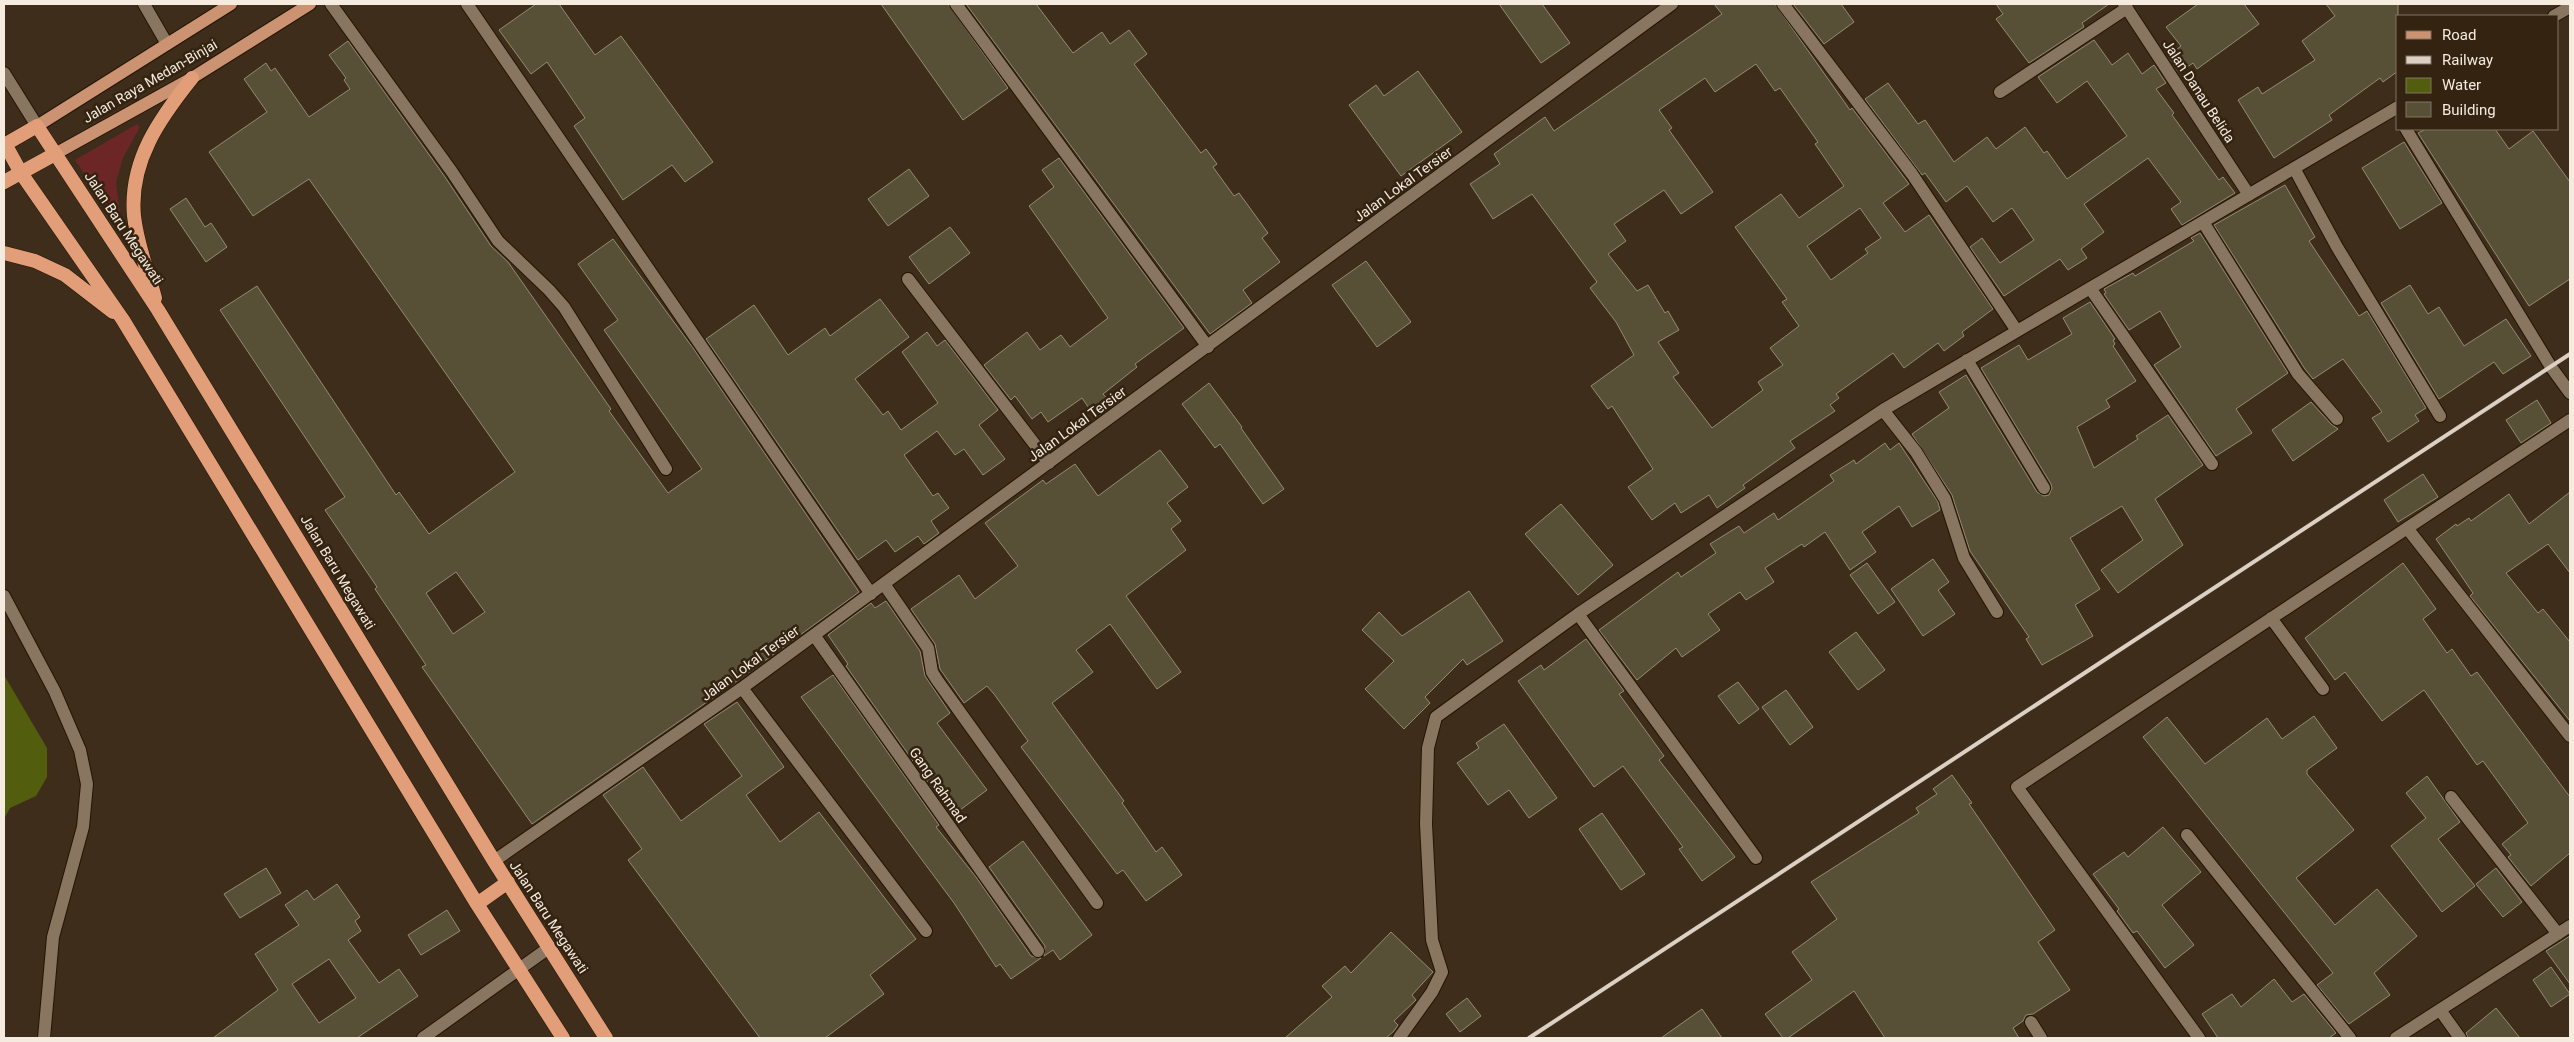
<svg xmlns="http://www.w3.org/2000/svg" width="2574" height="1042" font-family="Roboto,sans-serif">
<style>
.green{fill:#6d2626}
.water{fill:#535d0e}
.building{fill:#575037;stroke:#938c71;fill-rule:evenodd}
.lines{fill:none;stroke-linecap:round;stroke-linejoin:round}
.service-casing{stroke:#241503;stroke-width:14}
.minor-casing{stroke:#241503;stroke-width:14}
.tertiary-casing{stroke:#241503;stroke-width:14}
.primary-casing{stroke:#241503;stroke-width:14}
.trunk-casing{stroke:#241503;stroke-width:15}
.service{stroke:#897661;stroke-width:12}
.minor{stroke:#897661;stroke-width:12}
.tertiary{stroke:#897661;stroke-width:12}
.primary{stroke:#cc9373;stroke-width:12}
.trunk{stroke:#e29d79;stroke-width:14}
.rail{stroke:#dbd0c3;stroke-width:4}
.labels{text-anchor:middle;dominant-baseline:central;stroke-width:5;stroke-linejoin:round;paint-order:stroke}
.street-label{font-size:14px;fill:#f6ebdf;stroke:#332310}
</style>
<rect width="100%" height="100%" fill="#3d2d1a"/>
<path class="green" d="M 137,124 L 140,127 L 123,158 L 116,182 L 121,221 L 118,224 L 75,160 Z"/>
<path class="water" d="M 4,675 L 47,748 L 47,777 L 36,796 L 10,808 L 4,819 Z"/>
<path class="building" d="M 536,4 L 559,4 L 595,55 L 621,36 L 713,162 L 685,182 L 672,165 L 623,200 L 574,126 L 585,118 L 547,62 L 531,74 L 499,30 Z
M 881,4 L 948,4 L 1008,88 L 963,120 Z
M 966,4 L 1036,4 L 1073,53 L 1102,32 L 1110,44 L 1129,30 L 1147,54 L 1134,64 L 1201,153 L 1206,149 L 1217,164 L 1213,167 L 1234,196 L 1239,193 L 1268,233 L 1262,238 L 1280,262 L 1243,290 L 1252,303 L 1210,334 Z
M 1499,4 L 1542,4 L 1570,43 L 1541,63 Z
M 1714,4 L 1775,4 L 1850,110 L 1852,108 L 1909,184 L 1883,203 L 1905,232 L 1929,215 L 1993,309 L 1962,332 L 1964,336 L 1944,351 L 1938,343 L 1904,368 L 1893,353 L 1836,394 L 1839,398 L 1830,405 L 1835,411 L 1790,441 L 1795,448 L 1743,485 L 1745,488 L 1717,508 L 1709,495 L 1681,513 L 1675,503 L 1652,520 L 1628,487 L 1653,469 L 1612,406 L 1608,409 L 1591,386 L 1634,355 L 1616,322 L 1590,288 L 1597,282 L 1532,194 L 1493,219 L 1470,184 L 1500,164 L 1494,154 L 1545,117 L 1554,131 L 1722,14 ZM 1756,64 L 1775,91 L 1780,88 L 1818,142 L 1815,144 L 1844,186 L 1799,218 L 1781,194 L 1735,227 L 1787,299 L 1782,302 L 1799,326 L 1770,348 L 1783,365 L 1758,382 L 1763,390 L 1712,428 L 1673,377 L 1679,373 L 1658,342 L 1679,330 L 1668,311 L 1665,313 L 1648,285 L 1637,291 L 1608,254 L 1626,241 L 1614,224 L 1664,190 L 1681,214 L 1713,192 L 1669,130 L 1672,128 L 1659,110 L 1705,78 L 1715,92 ZM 1860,208 L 1881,238 L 1865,249 L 1868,253 L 1831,280 L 1807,246 Z
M 1793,4 L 1841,4 L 1854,22 L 1824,44 Z
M 1996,4 L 2109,4 L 2082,23 L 2084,27 L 2029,63 L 1996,19 L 2003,14 Z
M 2198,4 L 2244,4 L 2259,24 L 2197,69 L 2193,63 L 2179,73 L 2168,56 L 2181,46 L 2166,27 Z
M 2326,4 L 2398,4 L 2398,71 L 2383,82 L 2380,78 L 2329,115 L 2332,120 L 2274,158 L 2238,100 L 2258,87 L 2262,94 L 2315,60 L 2302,41 L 2335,16 Z
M 2094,40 L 2112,65 L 2128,53 L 2142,74 L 2154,65 L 2166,83 L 2156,89 L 2174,113 L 2172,115 L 2219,180 L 2223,177 L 2235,193 L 2182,225 L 2171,209 L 2181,202 L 2148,158 L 2084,204 L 2104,232 L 2081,249 L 2087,258 L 2068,270 L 2060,259 L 2004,296 L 1970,247 L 1982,238 L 2000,263 L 2034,240 L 2012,208 L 1993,222 L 1967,186 L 1946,202 L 1925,173 L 1922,175 L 1865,99 L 1888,83 L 1918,124 L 1925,120 L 1954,162 L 1987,137 L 1996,149 L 2025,127 L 2044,153 L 2047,151 L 2067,179 L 2127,136 L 2087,81 L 2057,103 L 2038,77 Z
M 348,41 L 445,177 L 491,246 L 508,262 L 611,409 L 609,411 L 668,493 L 702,469 L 604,330 L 618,320 L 578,264 L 613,239 L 693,348 L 859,592 L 737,681 L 532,824 L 422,667 L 426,665 L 375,589 L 377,587 L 325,510 L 345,497 L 220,310 L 257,286 L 396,495 L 399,492 L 429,534 L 515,472 L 309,179 L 253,216 L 209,152 L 267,112 L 244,79 L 266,63 L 271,71 L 275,68 L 309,117 L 350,89 L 344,80 L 346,78 L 329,55 ZM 456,572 L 485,612 L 453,634 L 426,593 Z
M 1418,71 L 1462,132 L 1401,176 L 1349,105 L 1376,85 L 1384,96 Z
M 2426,129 L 2495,129 L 2509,149 L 2533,131 L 2570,182 L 2570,279 L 2529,306 L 2418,133 Z
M 2404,142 L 2442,203 L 2400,229 L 2362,168 Z
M 1059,158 L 1184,328 L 1135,364 L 1137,367 L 1103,394 L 1110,402 L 1093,414 L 1082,398 L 1048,422 L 1041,412 L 1032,419 L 1015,396 L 1011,400 L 984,365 L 1027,332 L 1040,350 L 1061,335 L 1070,347 L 1108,318 L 1029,206 L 1054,187 L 1042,170 Z
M 909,169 L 929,196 L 888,226 L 868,199 Z
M 2285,185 L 2315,237 L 2309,241 L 2359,316 L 2367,311 L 2426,408 L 2415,415 L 2419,421 L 2388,442 L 2372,418 L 2382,412 L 2343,359 L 2313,379 L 2305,369 L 2214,225 Z
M 186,198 L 205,227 L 211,223 L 227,247 L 206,262 L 170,209 Z
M 950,227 L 970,253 L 929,284 L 909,257 Z
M 2200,233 L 2288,373 L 2236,409 L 2252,433 L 2216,456 L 2154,365 L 2181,347 L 2160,311 L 2129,330 L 2104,294 L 2106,293 L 2104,289 L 2133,273 L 2135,276 L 2194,241 L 2191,238 Z
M 1366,261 L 1411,322 L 1377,347 L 1332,285 Z
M 2410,285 L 2428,314 L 2439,307 L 2464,346 L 2506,319 L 2531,356 L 2503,374 L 2494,362 L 2439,399 L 2381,303 Z
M 880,299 L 909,337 L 855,379 L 883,415 L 888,411 L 901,430 L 938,403 L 902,352 L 927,332 L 937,346 L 945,340 L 998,410 L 979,425 L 1005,459 L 983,475 L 964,449 L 955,455 L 937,431 L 904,455 L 933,496 L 938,493 L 949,508 L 931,521 L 939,533 L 924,544 L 918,536 L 895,552 L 886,540 L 858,560 L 706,339 L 754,305 L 788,355 L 825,328 L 830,336 Z
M 2090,302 L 2115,339 L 2113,340 L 2115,344 L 2113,346 L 2136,381 L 2106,400 L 2110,407 L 2077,427 L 2094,468 L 2138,439 L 2136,436 L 2168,415 L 2203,465 L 2155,499 L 2183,545 L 2118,593 L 2101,570 L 2143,540 L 2122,506 L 2070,538 L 2100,589 L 2075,605 L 2093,636 L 2042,665 L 2026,639 L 2029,637 L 1970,551 L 1952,495 L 1912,434 L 1949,408 L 1939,392 L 1966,375 L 2037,492 L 2044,496 L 2049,495 L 2052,488 L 2051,484 L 1981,368 L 2019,345 L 2028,360 L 2072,334 L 2063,318 Z
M 1209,383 L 1242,427 L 1241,428 L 1284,489 L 1263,504 L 1220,444 L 1215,448 L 1182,404 Z
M 2537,400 L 2551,423 L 2521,443 L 2506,420 Z
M 2311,402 L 2331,424 L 2338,429 L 2293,461 L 2272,430 Z
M 1885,443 L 1890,450 L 1899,443 L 1938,502 L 1940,510 L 1912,527 L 1899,506 L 1862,532 L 1876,552 L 1850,570 L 1825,532 L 1804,547 L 1802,544 L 1765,568 L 1774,582 L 1746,600 L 1740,592 L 1708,614 L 1720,630 L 1682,657 L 1676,648 L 1637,680 L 1599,630 L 1678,572 L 1681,577 L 1716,553 L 1710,544 L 1739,526 L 1744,533 L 1774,513 L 1778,520 L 1834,481 L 1830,475 L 1854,460 L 1856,464 Z
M 1160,450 L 1188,487 L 1167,503 L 1181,521 L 1171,529 L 1186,550 L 1126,596 L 1181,672 L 1157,689 L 1110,624 L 1076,650 L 1093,672 L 1052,703 L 1124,801 L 1122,803 L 1156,852 L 1162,847 L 1182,875 L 1146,901 L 1123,870 L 1117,874 L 1021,747 L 1028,741 L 994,694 L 987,686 L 964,703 L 940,669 L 935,644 L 911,609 L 959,575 L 975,599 L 1018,566 L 985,523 L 1043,480 L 1046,484 L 1075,464 L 1098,496 Z
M 2423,474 L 2438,497 L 2398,522 L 2384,500 Z
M 2570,492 L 2570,573 L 2548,544 L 2506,573 L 2538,613 L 2543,609 L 2570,642 L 2570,721 L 2470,596 L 2473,593 L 2436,539 L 2456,524 L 2457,526 L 2469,518 L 2471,521 L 2509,494 L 2529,524 Z
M 1561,504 L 1613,565 L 1578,595 L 1525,534 Z
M 1933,559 L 1949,582 L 1938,590 L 1955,614 L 1923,636 L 1891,589 Z
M 1867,563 L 1895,602 L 1878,614 L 1850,575 Z
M 2403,563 L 2436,609 L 2423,619 L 2447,653 L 2452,649 L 2471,676 L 2477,672 L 2570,797 L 2570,853 L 2531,886 L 2508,857 L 2511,855 L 2502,844 L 2528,823 L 2483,761 L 2477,765 L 2424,690 L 2382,721 L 2345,672 L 2335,680 L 2305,638 Z
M 1469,591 L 1503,641 L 1467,665 L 1463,659 L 1425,697 L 1430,703 L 1404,729 L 1365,689 L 1394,661 L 1362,630 L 1379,612 L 1402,636 Z
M 886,601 L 920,651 L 925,676 L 950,713 L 937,723 L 987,790 L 952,816 L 846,666 L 848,664 L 828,635 L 871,603 L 875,608 Z
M 1856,632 L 1885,670 L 1858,690 L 1829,652 Z
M 1586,639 L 1624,691 L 1619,694 L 1664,756 L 1659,760 L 1735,857 L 1702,881 L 1679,849 L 1683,847 L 1623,766 L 1594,787 L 1518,681 L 1541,665 L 1544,670 Z
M 833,675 L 939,825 L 936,827 L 976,877 L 1031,956 L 1041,958 L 1011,979 L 1000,964 L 996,967 L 954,903 L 801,697 Z
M 1738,682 L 1759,709 L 1739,724 L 1718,696 Z
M 1786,690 L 1813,727 L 1790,745 L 1762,707 Z
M 737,702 L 784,767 L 746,795 L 780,842 L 819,812 L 916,939 L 870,975 L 884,994 L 825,1038 L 760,1038 L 628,860 L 642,849 L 603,795 L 643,767 L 681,821 L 742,776 L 704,724 Z
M 2314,716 L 2337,748 L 2307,770 L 2307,774 L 2354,830 L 2296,878 L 2335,925 L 2377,889 L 2417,936 L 2374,973 L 2390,995 L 2349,1024 L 2317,985 L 2333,973 L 2143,737 L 2167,717 L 2205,764 L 2267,718 L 2282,739 Z
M 1504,724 L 1557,798 L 1529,818 L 1509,790 L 1488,805 L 1457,763 L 1479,748 L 1476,743 Z
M 1952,775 L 1972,803 L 1969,804 L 2055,930 L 2038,942 L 2070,990 L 2033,1014 L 2026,1015 L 2023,1021 L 2013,1028 L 2019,1038 L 1885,1038 L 1854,991 L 1788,1038 L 1783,1038 L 1765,1014 L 1812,980 L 1792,952 L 1837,919 L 1811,882 L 1919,813 L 1916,808 L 1937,794 L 1933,789 Z
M 2427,776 L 2460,822 L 2438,839 L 2475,886 L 2442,912 L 2391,846 L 2426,818 L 2406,793 Z
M 1602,813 L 1645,874 L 1621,890 L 1579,829 Z
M 2163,827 L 2201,872 L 2162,905 L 2194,945 L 2165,968 L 2137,931 L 2133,933 L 2117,911 L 2119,909 L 2093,874 L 2124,852 L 2128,857 Z
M 1023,841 L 1092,935 L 1060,960 L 1053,950 L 1044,956 L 1045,946 L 989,867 Z
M 266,868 L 281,893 L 240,918 L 224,894 Z
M 2496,868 L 2522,902 L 2503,917 L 2476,884 Z
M 337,884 L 360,917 L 355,921 L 361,931 L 348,940 L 379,983 L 399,969 L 418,996 L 357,1038 L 213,1038 L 278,990 L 255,954 L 299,925 L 285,905 L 307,890 L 314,900 ZM 329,959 L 356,998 L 319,1023 L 292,984 Z
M 447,910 L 460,931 L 421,955 L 408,935 Z
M 1391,932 L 1433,972 L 1412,995 L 1416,1000 L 1394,1021 L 1398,1025 L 1394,1031 L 1386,1038 L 1285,1038 L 1332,997 L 1322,986 L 1345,966 L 1351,973 Z
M 2570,936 L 2570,984 L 2546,951 Z
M 2551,967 L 2570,994 L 2551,1007 L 2533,980 Z
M 2274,979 L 2292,1002 L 2304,994 L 2336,1033 L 2329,1038 L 2218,1038 L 2202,1014 L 2232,994 L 2241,1007 Z
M 1467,998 L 1481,1016 L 1460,1032 L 1446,1014 Z
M 2496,1008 L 2520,1038 L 2468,1038 L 2466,1033 Z
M 1702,1009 L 1722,1038 L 1661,1038 Z"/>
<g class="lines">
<g class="service-casing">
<path id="service" d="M 331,4 L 452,172 L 498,241 L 549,290 L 564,307 L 666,469
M 4,596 L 55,692 L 80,750 L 87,784 L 83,827 L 53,937 L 44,1038
M 2031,1022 L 2041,1038
M 423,1038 L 550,947"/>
</g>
<g class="minor-casing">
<path id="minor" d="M 144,4 L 167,44
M 467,4 L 871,594
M 956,4 L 1208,347
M 1783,4 L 1912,174 L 2017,331
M 2124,4 L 2249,195
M 2554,16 L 2570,7
M 2000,92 L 2127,8
M 2406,129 L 2551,367 L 2570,393
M 2294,168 L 2337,247 L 2440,416
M 2203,222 L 2298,374 L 2337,419
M 908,279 L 1049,463
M 2090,288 L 2212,464
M 1967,360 L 2044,488
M 1883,410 L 1916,452 L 1945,499 L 1964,558 L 1997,612
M 2407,528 L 2570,736
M 884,584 L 928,648 L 932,672 L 937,680 L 1097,903
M 1578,614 L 1756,858
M 2271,618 L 2323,689
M 814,635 L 1038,951
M 742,688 L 926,931
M 2451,797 L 2558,934
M 2187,835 L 2350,1038
M 494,861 L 742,688 L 1672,4
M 2440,1010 L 2460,1038
M 1399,1038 L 1432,992 L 1442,972 L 1432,940 L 1426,824 L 1428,748 L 1436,717 L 1578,614 L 1883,410 L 2398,107
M 2199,1038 L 2017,787 L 2570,420
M 2396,1038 L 2570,926"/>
</g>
<g class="tertiary-casing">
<path id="tertiary" d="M 4,73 L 37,126"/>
</g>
<g class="primary-casing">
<path id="primary" d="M 37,126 L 231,4
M 55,154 L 192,78 L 310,4"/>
</g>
<g class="trunk-casing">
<path id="trunk" d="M 5,144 L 21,173 L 123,320 L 477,904 L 563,1038
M 4,145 L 37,126 L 158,310 L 494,861 L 606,1038
M 4,182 L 55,154
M 4,253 L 35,261 L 65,275 L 113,312
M 155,298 C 148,272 137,244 134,216 C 129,161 160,118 192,78
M 477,904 L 508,882"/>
</g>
<use href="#service" class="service"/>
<use href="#minor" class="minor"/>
<use href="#tertiary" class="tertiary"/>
<use href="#primary" class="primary"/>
<use href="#trunk" class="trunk"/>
<path class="rail" d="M 1529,1038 L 2570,354"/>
</g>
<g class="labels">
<g class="street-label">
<text transform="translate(150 81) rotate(-30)">Jalan Raya Medan-Binjai</text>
<text transform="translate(2199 91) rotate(57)">Jalan Danau Belida</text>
<text transform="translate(1403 184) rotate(-36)">Jalan Lokal Tersier</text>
<text transform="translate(124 228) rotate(57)">Jalan Baru Megawati</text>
<text transform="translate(1077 424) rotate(-36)">Jalan Lokal Tersier</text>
<text transform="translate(338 572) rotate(59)">Jalan Baru Megawati</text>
<text transform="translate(750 663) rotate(-36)">Jalan Lokal Tersier</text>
<text transform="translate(938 785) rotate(55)">Gang Rahmad</text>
<text transform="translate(549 917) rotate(57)">Jalan Baru Megawati</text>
</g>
</g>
<rect width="2574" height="1042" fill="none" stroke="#f6ebdf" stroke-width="10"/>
<rect x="2396" y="15" width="162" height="115" fill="#332310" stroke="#817363"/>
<rect x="2406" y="31" width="25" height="8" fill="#cc9373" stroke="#817363"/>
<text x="2442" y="40" font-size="15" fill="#f6ebdf">Road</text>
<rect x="2406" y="56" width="25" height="8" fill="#dbd0c3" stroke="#817363"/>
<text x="2442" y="65" font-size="15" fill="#f6ebdf">Railway</text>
<rect x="2406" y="78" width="25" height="15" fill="#535d0e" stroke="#817363"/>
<text x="2442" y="90" font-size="15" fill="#f6ebdf">Water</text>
<rect x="2406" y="102" width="25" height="15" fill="#575037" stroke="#817363"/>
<text x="2442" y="115" font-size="15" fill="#f6ebdf">Building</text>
</svg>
